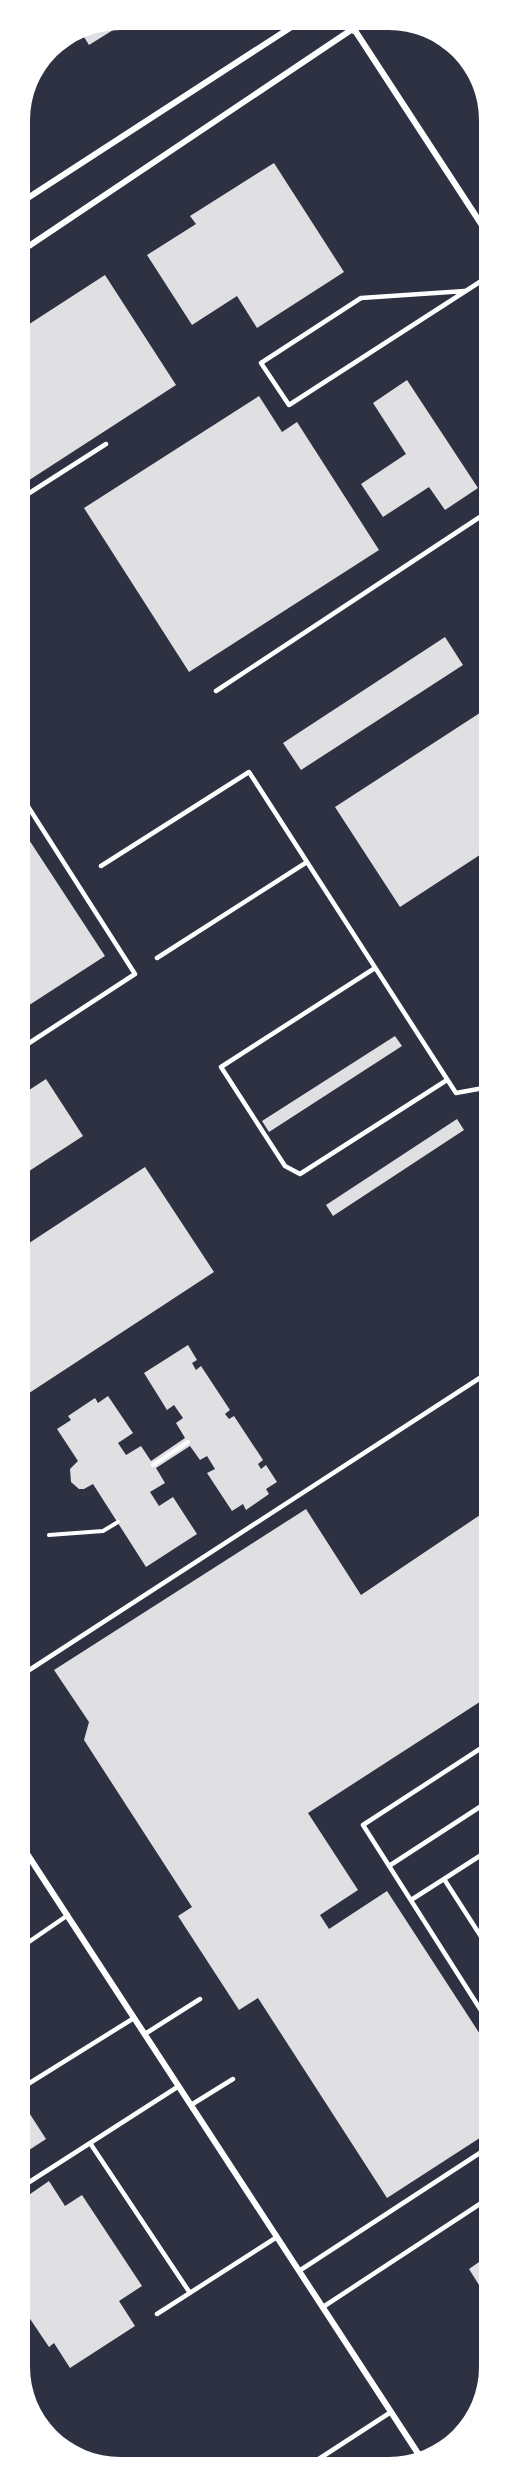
<svg xmlns="http://www.w3.org/2000/svg" width="509" height="2487" font-family="'Asap Condensed',sans-serif">
<style>
.building{fill:#e0e0e3}
.lines{fill:none;stroke-linecap:round;stroke-linejoin:round}
.path{stroke:#fff;stroke-width:4}
.service{stroke:#fff;stroke-width:4.5}
.minor{stroke:#fff;stroke-width:6}
.tertiary{stroke:#fff;stroke-width:10}
</style>
<rect width="100%" height="100%" fill="#2d3142"/>
<path class="building" d="M 82,27 L 118,27 L 89,45 L 79,29 Z
M 274,163 L 344,272 L 257,328 L 237,296 L 192,325 L 147,255 L 196,224 L 190,216 Z
M 105,275 L 176,385 L 20,486 L 20,330 Z
M 407,380 L 478,488 L 445,510 L 429,487 L 383,517 L 361,484 L 406,454 L 373,403 Z
M 259,396 L 282,432 L 297,422 L 379,550 L 189,672 L 84,508 Z
M 445,637 L 463,665 L 301,770 L 283,743 Z
M 489,707 L 489,849 L 400,907 L 335,807 Z
M 20,826 L 105,956 L 20,1011 Z
M 395,1036 L 402,1046 L 269,1132 L 262,1121 Z
M 46,1079 L 83,1136 L 20,1177 L 20,1096 Z
M 457,1119 L 464,1130 L 333,1216 L 326,1205 Z
M 145,1167 L 214,1272 L 20,1399 L 20,1249 Z
M 188,1345 L 197,1360 L 192,1363 L 196,1370 L 201,1366 L 230,1410 L 225,1414 L 229,1419 L 234,1416 L 263,1460 L 258,1464 L 261,1469 L 266,1465 L 277,1482 L 266,1489 L 269,1494 L 246,1510 L 243,1504 L 232,1511 L 207,1473 L 215,1469 L 207,1456 L 200,1460 L 190,1446 L 156,1468 L 165,1483 L 150,1492 L 159,1506 L 173,1497 L 197,1534 L 146,1567 L 93,1484 L 84,1489 L 79,1489 L 71,1482 L 70,1469 L 78,1461 L 57,1429 L 71,1420 L 68,1416 L 95,1398 L 98,1403 L 108,1396 L 133,1433 L 118,1443 L 126,1455 L 141,1446 L 151,1461 L 185,1438 L 176,1423 L 183,1418 L 174,1405 L 167,1410 L 144,1373 Z
M 306,1509 L 361,1595 L 489,1509 L 489,1696 L 308,1813 L 358,1890 L 320,1915 L 329,1929 L 387,1891 L 489,2048 L 489,2132 L 387,2198 L 258,1998 L 239,2010 L 178,1916 L 192,1907 L 84,1740 L 89,1722 L 54,1670 Z
M 26,2108 L 46,2139 L 20,2156 L 20,2112 Z
M 49,2181 L 65,2206 L 82,2195 L 142,2286 L 119,2301 L 135,2326 L 70,2368 L 54,2343 L 49,2347 L 20,2304 L 20,2201 Z
M 489,2255 L 489,2301 L 469,2269 Z"/>
<g class="lines">
<path class="path" d="M 153,1465 L 188,1442
M 49,1535 L 103,1531 L 118,1522"/>
<path class="service" d="M 465,291 L 361,298 L 261,363 L 289,405 L 489,276
M 20,499 L 106,444
M 216,691 L 489,511
M 20,794 L 135,974 L 20,1049
M 101,866 L 249,772 L 456,1093 L 489,1087
M 157,958 L 307,862
M 375,968 L 221,1067 L 285,1166 L 300,1174 L 447,1080
M 20,1676 L 489,1372
M 489,1743 L 363,1825 L 489,2023
M 489,1850 L 444,1879 L 489,1949
M 389,1866 L 489,1801
M 411,1900 L 444,1879
M 20,1948 L 68,1915
M 145,2034 L 200,1999
M 20,2089 L 134,2018
M 191,2105 L 233,2079
M 90,2143 L 190,2293
M 20,2188 L 179,2086
M 299,2271 L 489,2147
M 323,2307 L 489,2198
M 157,2314 L 277,2237
M 308,2466 L 391,2412"/>
<path class="minor" d="M 354,29 L 489,236
M 20,203 L 296,24
M 20,252 L 360,24
M 20,1843 L 421,2458"/>
<path class="tertiary" d="M 350,24 L 354,29"/>
</g>
<path d="M0 0H509V2487H0ZM120 30H389A90 90 0 0 1 479 120V2367A90 90 0 0 1 389 2457H120A90 90 0 0 1 30 2367V120A90 90 0 0 1 120 30Z" fill="#fff" fill-rule="evenodd"/>
</svg>
